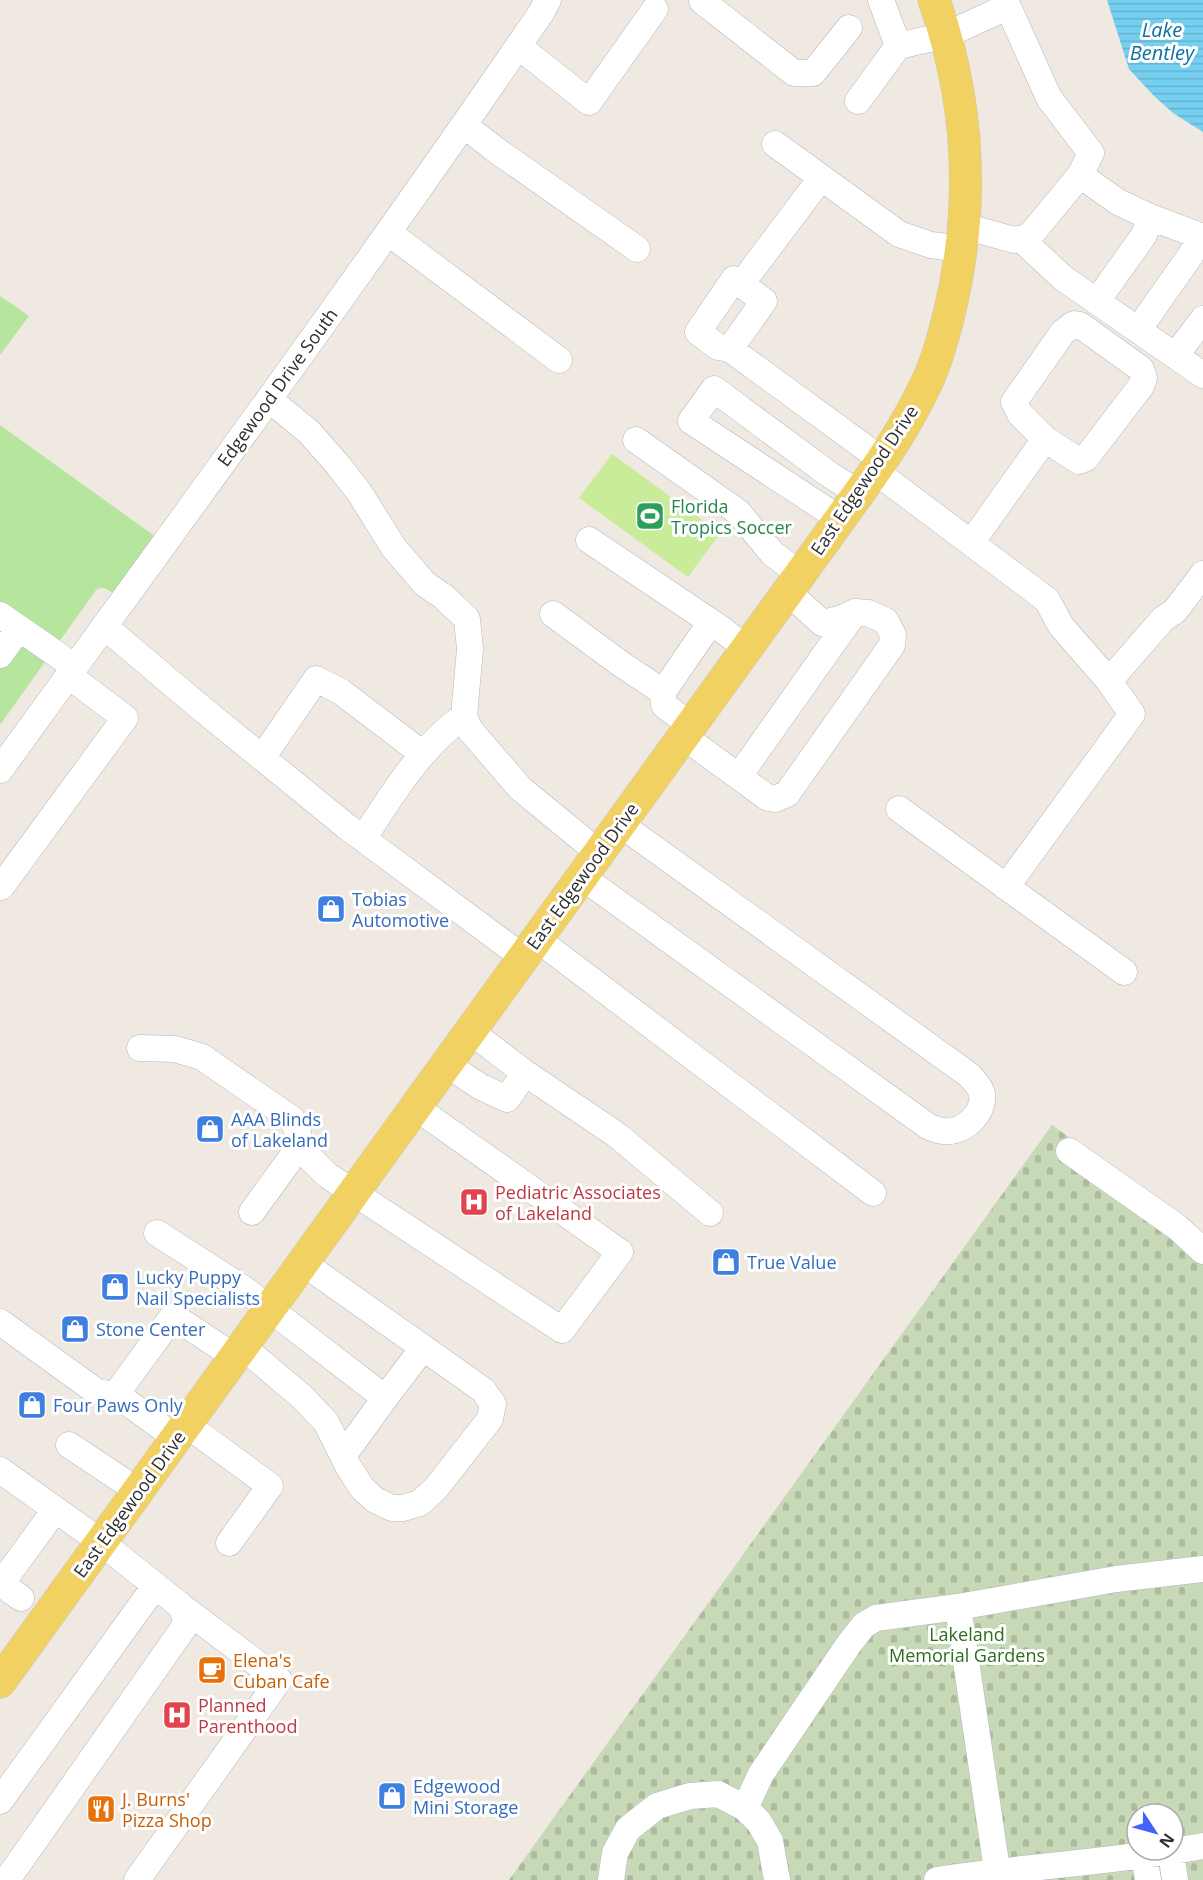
<svg xmlns="http://www.w3.org/2000/svg" width="1203" height="1880" font-family="'Open Sans',sans-serif">
<style>
.cemetery{fill:url(#cemetery-stones);fill-rule:evenodd}
.park{fill:#b6e59e}
.pitch{fill:#c9ec9a}
.water{fill:url(#water-rules)}
.lines{fill:none;stroke-linecap:round;stroke-linejoin:round}
.minor-casing{stroke:#b4b7c1;stroke-width:27}
.major-casing{stroke:#c9c9c9;stroke-width:33}
.minor{stroke:#fff;stroke-width:26}
.major{stroke:#f2d163;stroke-width:32}
.labels{text-anchor:middle;dominant-baseline:central;stroke-width:6;stroke-linejoin:round;paint-order:stroke}
.street-label{font-size:18px;fill:#2e2e2e;stroke:#fff}
.leisure-label{font-size:18px;fill:#27864d;stroke:#fff;text-anchor:start}
.shop-label{font-size:18px;fill:#366cbe;stroke:#fff;text-anchor:start}
.health-label{font-size:18px;fill:#be3a42;stroke:#fff;text-anchor:start}
.park-label{font-size:18px;fill:#2c6e1b;stroke:#fff}
.food-label{font-size:18px;fill:#c56008;stroke:#fff;text-anchor:start}
.water-label{font-size:20px;font-style:italic;fill:#0d6fa3;stroke:#fff}
</style>
<defs>
<pattern id="cemetery-stones" width="16" height="16" patternUnits="userSpaceOnUse" patternTransform="scale(1.5)"><rect width="16" height="16" fill="#c8d9b8"/><path d="M2 7V4a2 2 0 0 1 4 0v3zM10 15v-3a2 2 0 0 1 4 0v3z" fill="#acbb9e"/></pattern>
<pattern id="water-rules" width="6" height="5" patternUnits="userSpaceOnUse" patternTransform="scale(1.5)"><rect width="6" height="5" fill="#75cff0"/><path d="M0 2.5h6" fill="none" stroke="#66b2ce"/></pattern>
</defs>
<rect width="100%" height="100%" fill="#efe9e1"/>
<path class="cemetery" d="M 1052,1125 L 1203,1234 L 1203,1880 L 509,1880 ZM 1137,1814 L 1173,1814 L 1173,1850 L 1137,1850 Z"/>
<path class="park" d="M 0,296 L 29,316 L 0,355 Z
M 0,425 L 156,537 L 115,594 C 108,590 103,585 96,590 L 0,725 Z"/>
<path class="pitch" d="M 612,454 L 720,533 L 688,577 L 579,498 Z"/>
<path class="water" d="M 1107,0 L 1203,0 L 1203,132 L 1173,113 L 1154,96 L 1129,69 Z"/>
<g class="lines">
<g class="minor-casing">
<path id="minor" d="M 702,1 L 794,73 L 813,73 L 849,28
M 518,46 L 589,102 L 655,9
M 898,46 L 946,35 L 1007,7
M 858,101 L 898,46 L 881,0
M 465,126 L 496,150 L 637,249
M 775,144 L 899,234 L 931,245 L 961,249
M 1080,175 L 1118,202 L 1150,217 L 1203,237
M 964,226 L 1014,240 L 1029,237 L 1080,175 L 1091,153 L 1049,98 L 1005,0
M 389,233 L 559,360
M 1021,239 L 1063,278 L 1203,375
M 751,271 L 821,178
M 1097,301 L 1144,235 L 1150,217
M 1138,330 L 1190,256 L 1201,236
M 730,349 L 764,301 L 734,279 L 698,332 L 718,347 L 730,349 L 882,460
M 1175,356 L 1203,319
M 269,399 L 309,432 L 338,465 L 359,492 L 394,548 L 425,584 L 444,597 L 467,619 L 470,649 L 464,716 L 470,730 L 521,789 L 599,853
M 636,440 L 738,512 L 773,554 L 800,574
M 875,471 L 1047,600 L 1061,626 L 1109,681 L 1132,714 L 1006,887
M 840,519 L 691,421 L 714,389 L 830,475 L 859,493
M 589,540 L 720,628 L 747,649
M 971,543 L 1045,439 L 1079,461 L 1086,458 L 1141,386 L 1144,378 L 1141,369 L 1080,325 L 1074,324 L 1063,332 L 1014,402 L 1020,414 L 1045,439
M 553,614 L 621,664 L 663,692
M 0,615 L 75,667
M 104,626 L 195,703 L 346,826 L 524,958
M 0,655 L 19,628
M 1109,681 L 1163,619 L 1175,611 L 1203,574
M 691,726 L 664,705 L 663,692 L 711,622
M 683,736 L 768,798 L 775,799 L 787,794 L 892,645 L 893,635 L 886,621 L 868,613 L 855,612 L 840,619 L 822,623 L 788,592
M 262,758 L 316,679 L 340,691 L 423,754
M 0,770 C 182,519 366,269 541,13 L 548,0
M 739,776 L 855,612
M 899,809 L 1124,972
M 363,839 C 392,795 421,746 464,716
M 582,877 L 929,1127 C 934,1128 938,1131 943,1131 C 962,1134 985,1114 982,1094 C 980,1086 974,1081 969,1075 L 620,824
M 0,886 L 1,887 L 125,718 L 68,675
M 537,939 L 873,1193
M 140,1048 L 175,1049 L 202,1057 L 292,1119 L 298,1133 L 299,1147
M 446,1064 L 481,1087 L 507,1099 L 525,1073 L 470,1031
M 525,1073 L 617,1135 L 710,1213
M 1069,1151 L 1177,1227 L 1203,1251
M 252,1212 L 299,1147 L 327,1175 L 562,1330 L 620,1252 L 415,1107
M 157,1233 L 244,1289 L 385,1398 L 423,1348
M 0,1322 L 97,1392 L 118,1395
M 242,1346 L 302,1397 L 326,1422 L 348,1466 L 362,1488 L 375,1500 L 392,1508 L 403,1508 L 420,1503 L 436,1488 L 490,1419 L 493,1404 L 483,1390 L 303,1263
M 186,1424 L 270,1486 L 229,1543
M 176,1438 L 116,1394 L 173,1316 L 235,1357
M 69,1445 L 138,1491
M 343,1456 L 385,1398
M 0,1470 L 101,1542 L 181,1606 L 187,1623 L 7,1880
M 0,1583 L 21,1598
M 1,1584 L 55,1510
M 958,1607 L 997,1870
M 0,1801 L 155,1586
M 745,1808 L 761,1774 L 849,1644 L 864,1625 L 876,1618 L 958,1607 L 1116,1579 L 1203,1569
M 1171,1852 L 1175,1880
M 1144,1854 L 1148,1880
M 137,1880 L 279,1680 L 181,1606
M 611,1880 L 615,1853 L 628,1829 L 657,1806 L 690,1796 L 718,1794 L 745,1808 L 759,1822 L 770,1841 L 777,1880
M 937,1880 C 1026,1866 1115,1862 1203,1846"/>
</g>
<g class="major-casing">
<path id="major" d="M 0,1682 L 859,493 C 884,459 908,423 926,384 C 937,362 944,335 950,310 C 975,205 970,102 934,0"/>
</g>
<use href="#minor" class="minor"/>
<use href="#major" class="major"/>
</g>
<defs>
<g id="stadium-square" transform="scale(1.5)"><rect x="-9" y="-9" width="18" height="18" rx="4" fill="#2e9e5b" stroke="#fff"/><path d="M0-5a6.5 5 0 1 0 0 10a6.5 5 0 1 0 0-10ZM-3.5-1.8h7v3.6h-7Z" fill="#fff"/></g>
<g id="shop-square" transform="scale(1.5)"><rect x="-9" y="-9" width="18" height="18" rx="4" fill="#3f7fe0" stroke="#fff"/><path d="M-5-2.5h2.3a2.7 3.5 0 0 1 5.4 0H5L5.5 6h-11ZM-1.5-2.5h3a1.5 2.3 0 0 0-3 0Z" fill="#fff"/></g>
<g id="hospital-square" transform="scale(1.5)"><rect x="-9" y="-9" width="18" height="18" rx="4" fill="#e0444e" stroke="#fff"/><path d="M-5-5h3v3.5h4V-5h3V5h-3V1.5h-4V5h-3Z" fill="#fff"/></g>
<g id="cafe-square" transform="scale(1.5)"><rect x="-9" y="-9" width="18" height="18" rx="4" fill="#e8710a" stroke="#fff"/><path d="M-5.5-4.5H6V0H3Q3 3.5 0 3.5H-2.5Q-5.5 3.5-5.5 0ZM3-3.2v2h1.7v-2ZM-6 4.5H4V6H-6Z" fill="#fff"/></g>
<g id="restaurant-square" transform="scale(1.5)"><rect x="-9" y="-9" width="18" height="18" rx="4" fill="#e8710a" stroke="#fff"/><path d="M-5-6h1v4h1v-4h1v4h1v-4h1v5L-1.5 .5V6h-2V.5L-5-1ZM5-6V6H3V1.5H1.5Q1.5-4 5-6Z" fill="#fff"/></g>
</defs>
<g fill-rule="evenodd">
<use href="#stadium-square" x="650" y="516"/>
<use href="#shop-square" x="331" y="909"/>
<use href="#shop-square" x="210" y="1129"/>
<use href="#hospital-square" x="474" y="1202"/>
<use href="#shop-square" x="726" y="1262"/>
<use href="#shop-square" x="115" y="1287"/>
<use href="#shop-square" x="75" y="1329"/>
<use href="#shop-square" x="32" y="1405"/>
<use href="#cafe-square" x="212" y="1670"/>
<use href="#hospital-square" x="177" y="1715"/>
<use href="#shop-square" x="392" y="1796"/>
<use href="#restaurant-square" x="101" y="1809"/>
</g>
<g class="labels">
<g class="street-label">
<text transform="translate(277 387) rotate(-54)">Edgewood Drive South</text>
<text transform="translate(864 480) rotate(-56)">East Edgewood Drive</text>
<text transform="translate(582 876) rotate(-54)">East Edgewood Drive</text>
<text transform="translate(129 1504) rotate(-54)">East Edgewood Drive</text>
</g>
<g class="leisure-label">
<text x="671" y="506">Florida<tspan x="671" dy="21">Tropics Soccer</tspan></text>
</g>
<g class="shop-label">
<text x="352" y="899">Tobias<tspan x="352" dy="21">Automotive</tspan></text>
<text x="231" y="1119">AAA Blinds<tspan x="231" dy="21">of Lakeland</tspan></text>
<text x="747" y="1262">True Value</text>
<text x="136" y="1277">Lucky Puppy<tspan x="136" dy="21">Nail Specialists</tspan></text>
<text x="96" y="1329">Stone Center</text>
<text x="53" y="1405">Four Paws Only</text>
<text x="413" y="1786">Edgewood<tspan x="413" dy="21">Mini Storage</tspan></text>
</g>
<g class="health-label">
<text x="495" y="1192">Pediatric Associates<tspan x="495" dy="21">of Lakeland</tspan></text>
<text x="198" y="1705">Planned<tspan x="198" dy="21">Parenthood</tspan></text>
</g>
<g class="park-label">
<text x="967" y="1634">Lakeland<tspan x="967" dy="21">Memorial Gardens</tspan></text>
</g>
<g class="food-label">
<text x="233" y="1660">Elena's<tspan x="233" dy="21">Cuban Cafe</tspan></text>
<text x="122" y="1799">J. Burns'<tspan x="122" dy="21">Pizza Shop</tspan></text>
</g>
<g class="water-label">
<text x="1162" y="29">Lake<tspan x="1162" dy="23">Bentley</tspan></text>
</g>
</g>
<g transform="translate(1155 1832) rotate(126)"><circle r="28" fill="#ffffff" stroke="#ababab" stroke-width="1.5"/>
<path d="M0-4.5L10 22L0 15L-10 22Z" fill="#4264fb"/>
<text y="-9" font-size="16" font-weight="bold" text-anchor="middle" fill="#2e2e2e">N</text>
</g>
</svg>
